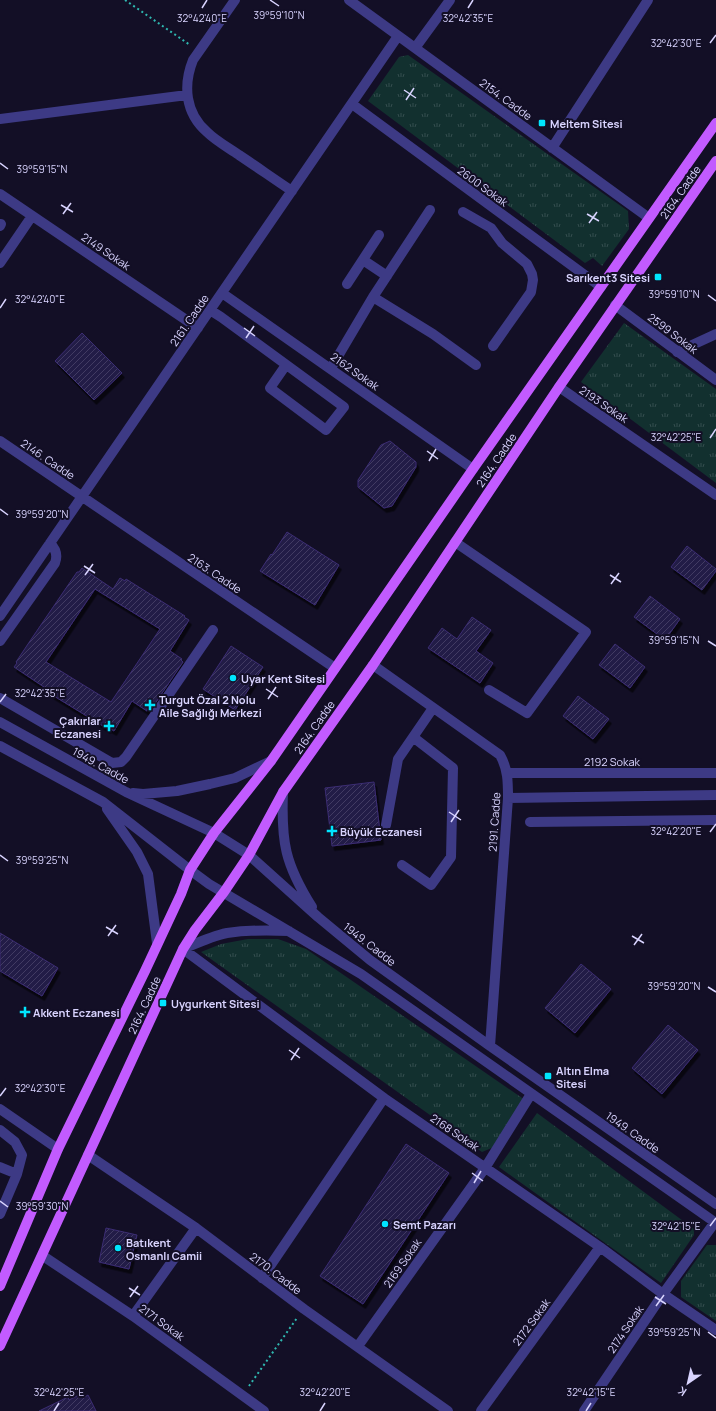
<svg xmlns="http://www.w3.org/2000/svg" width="716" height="1411" font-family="Manrope,sans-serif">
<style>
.park{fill:url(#park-tufts)}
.building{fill:url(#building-hatch);stroke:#3b2d73;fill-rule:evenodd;filter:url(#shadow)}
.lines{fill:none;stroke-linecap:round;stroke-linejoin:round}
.path{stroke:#2fb8b0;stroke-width:2;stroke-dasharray:2 3;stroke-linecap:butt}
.minor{stroke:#3d3a85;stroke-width:10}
.major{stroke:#c25bff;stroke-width:10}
.ticks{fill:none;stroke:#d9d4ff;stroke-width:1.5}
.poi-dot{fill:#00e5ff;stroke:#130f26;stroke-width:1.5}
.labels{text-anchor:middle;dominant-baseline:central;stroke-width:4;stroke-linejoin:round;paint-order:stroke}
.street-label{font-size:11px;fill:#d9d4ff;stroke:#130f26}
.poi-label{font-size:11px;font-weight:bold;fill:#d9d4ff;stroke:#130f26;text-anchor:start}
.ticks-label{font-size:10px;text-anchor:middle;fill:#d9d4ff;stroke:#130f26;stroke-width:4;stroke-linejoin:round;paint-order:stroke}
</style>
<defs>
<pattern id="park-tufts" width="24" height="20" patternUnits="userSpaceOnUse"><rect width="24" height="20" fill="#12302f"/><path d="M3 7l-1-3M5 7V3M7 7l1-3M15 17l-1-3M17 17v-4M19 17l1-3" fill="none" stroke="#344d4e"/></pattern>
<pattern id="building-hatch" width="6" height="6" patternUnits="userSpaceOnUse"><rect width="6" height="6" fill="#241b47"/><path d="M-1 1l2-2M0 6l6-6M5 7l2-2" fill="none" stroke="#433b63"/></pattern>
<filter id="shadow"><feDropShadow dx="2.5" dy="4.5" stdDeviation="0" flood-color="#0009"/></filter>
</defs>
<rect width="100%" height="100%" fill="#130f26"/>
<path class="park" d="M 408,55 L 628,211 L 629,229 L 602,266 L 593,258 L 585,263 L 368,101 L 399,57 Z
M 624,323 L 716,389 L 716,483 L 581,382 Z
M 248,939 L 278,939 L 306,949 L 525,1100 L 494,1147 L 482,1152 L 201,952 L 221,944 Z
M 537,1113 L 694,1229 L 694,1235 L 661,1283 L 499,1167 Z
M 707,1245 L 716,1245 L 716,1321 L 681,1297 L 681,1281 Z"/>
<path class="building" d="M 82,333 L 122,373 L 94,400 L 55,361 Z
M 390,441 L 416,462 L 416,467 L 392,506 L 384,508 L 358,487 L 358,480 L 381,445 Z
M 287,532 L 339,565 L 315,605 L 260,571 L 271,554 L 272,555 Z
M 687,546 L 716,569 L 716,571 L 702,590 L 671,567 Z
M 82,568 L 113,589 L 120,578 L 125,581 L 126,579 L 185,616 L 184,617 L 189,620 L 170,651 L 182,659 L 181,660 L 183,662 L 150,711 L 147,709 L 147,711 L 132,701 L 114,731 L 109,728 L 108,729 L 49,693 L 50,691 L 14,667 L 17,663 L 16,662 L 32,638 L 77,572 L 79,572 ZM 95,589 L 160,629 L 111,702 L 46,662 Z
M 650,596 L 680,619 L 665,640 L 634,617 Z
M 472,617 L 491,630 L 476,651 L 493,663 L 480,683 L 428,648 L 442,628 L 457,639 Z
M 615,644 L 645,667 L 630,688 L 599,665 Z
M 231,646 L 263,667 L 235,710 L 203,689 Z
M 578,696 L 609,719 L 593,739 L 563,716 Z
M 374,782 L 381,840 L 332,846 L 325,788 Z
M 0,933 L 58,968 L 42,996 L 0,971 Z
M 581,964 L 611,989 L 575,1033 L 545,1008 Z
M 668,1025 L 698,1050 L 662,1094 L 632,1068 Z
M 406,1144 L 449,1173 L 363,1304 L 320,1276 Z
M 106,1228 L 137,1235 L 129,1269 L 99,1262 Z
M 81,1394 L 83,1398 L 88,1395 L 96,1411 L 39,1411 L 68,1397 L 69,1400 Z"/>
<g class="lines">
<path class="path" d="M 125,0 L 190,45
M 249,1386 L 297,1318"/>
<path class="minor" d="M 235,0 L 193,60 C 183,85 185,113 207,132 C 216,141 229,148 239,155 C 257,167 274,179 292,191
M 349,0 L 649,218
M 415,48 L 450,0
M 352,104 L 601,287
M 0,119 L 187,95
M 552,148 L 648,0
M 0,194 L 198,328
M 463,212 L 491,228 L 502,243 L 527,264 L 532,274 L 533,280 L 531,292 L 493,346
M 0,226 L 1,224
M 363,260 L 387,276
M 0,263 L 32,216
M 347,284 L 379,235
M 222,293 L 473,469
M 373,297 L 433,334 L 476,365
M 615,305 L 716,380
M 210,310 L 221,317 L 344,407 L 326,430 L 270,388 L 286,365
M 677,352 L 716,334
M 331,368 L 373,297 L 430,210
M 559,387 L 716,495
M 0,441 L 335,668
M 455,542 L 586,632 L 527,713 L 489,690
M 0,616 L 398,36
M 0,641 L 55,563 C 58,555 56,549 50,543
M 373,665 L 500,755 C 508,769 508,782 508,798 L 490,1046
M 0,698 L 112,763 L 121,762 L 126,757 L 213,630
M 0,722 L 126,792 L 214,833 L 249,855 L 318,917 L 370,960 L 490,1046 L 716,1204
M 0,746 L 103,802 L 190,870 L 209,884 L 361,974 L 716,1223
M 507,773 L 716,773
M 283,792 C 281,842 285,864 312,907
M 133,793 L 143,794 L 177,791 L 210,784 L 235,778 L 271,761
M 508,798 L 716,795
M 107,809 L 137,852 L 148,874 L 157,943
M 530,822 L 716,820
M 386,825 L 398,759 L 433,708
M 402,865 L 431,885 L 451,857 L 453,768 L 413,737
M 289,931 C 269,930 247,930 227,933 C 212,936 197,943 183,949 L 384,1098 L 600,1247 L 663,1294 L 716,1330
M 0,1109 L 58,1149
M 0,1130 L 15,1142 L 22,1155 L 17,1174 L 0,1214
M 88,1155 L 196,1228 L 304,1309 L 448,1411
M 0,1167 L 17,1174
M 43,1256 L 133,1316 L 264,1411
M 262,1278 L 384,1098
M 133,1316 L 196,1228
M 358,1346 L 485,1168 L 531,1094
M 481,1411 L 600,1247
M 584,1411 L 663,1294 L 715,1222"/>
<path class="major" d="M 0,1286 L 58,1149 L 145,971 L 181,894 L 190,870 L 214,833 L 271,761 L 473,469 L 716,123
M 0,1346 L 183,949 L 195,930 L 224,892 L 249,855 L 283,792 L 373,665 L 559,387 L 716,161"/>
</g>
<path class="ticks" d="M 270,0 L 279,6M 202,8 L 207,0M 468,8 L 473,0M 710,43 L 716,35M 404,90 L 416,98M 406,100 L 414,88M 0,163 L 8,169M 61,205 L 73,212M 63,214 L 71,203M 587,214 L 599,221M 589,223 L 597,212M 708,295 L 716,301M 0,308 L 6,299M 244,328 L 255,336M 246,338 L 254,326M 710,438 L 716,429M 427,451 L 438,459M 429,461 L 436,449M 0,509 L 8,515M 84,566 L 95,573M 85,575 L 93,564M 610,575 L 621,582M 611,584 L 619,573M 708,641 L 716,646M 266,689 L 278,697M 268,699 L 276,687M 0,702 L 6,694M 449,812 L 461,820M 451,822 L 459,810M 710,832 L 716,824M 0,855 L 8,861M 106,927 L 118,934M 108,936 L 116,925M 632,936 L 644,943M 634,945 L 642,934M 708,987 L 716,992M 289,1050 L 300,1058M 291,1060 L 299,1048M 0,1096 L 6,1088M 472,1173 L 483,1181M 474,1183 L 481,1171M 0,1201 L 8,1207M 710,1226 L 716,1218M 129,1288 L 140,1295M 130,1297 L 138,1286M 655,1297 L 666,1304M 656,1306 L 664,1295M 708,1332 L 716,1338M 54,1411 L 59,1403M 320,1411 L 325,1403M 586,1411 L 591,1403"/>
<g class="poi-dot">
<rect x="538" y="119" width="8" height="8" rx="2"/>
<rect x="654" y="273" width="8" height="8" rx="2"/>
<circle cx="233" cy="678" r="4"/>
<path d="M148 699h4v4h4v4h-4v4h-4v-4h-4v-4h4z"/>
<path d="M107 720h4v4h4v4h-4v4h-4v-4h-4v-4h4z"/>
<path d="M330 825h4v4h4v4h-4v4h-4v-4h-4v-4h4z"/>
<rect x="159" y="999" width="8" height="8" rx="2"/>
<path d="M23 1006h4v4h4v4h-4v4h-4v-4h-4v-4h4z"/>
<rect x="544" y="1072" width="8" height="8" rx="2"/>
<circle cx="385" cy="1224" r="4"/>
<circle cx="118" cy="1248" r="4"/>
</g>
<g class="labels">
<g class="street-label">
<text transform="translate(506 99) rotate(36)">2154. Cadde</text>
<text transform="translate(483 186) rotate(36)">2600 Sokak</text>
<text transform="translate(680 192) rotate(-55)">2164. Cadde</text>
<text transform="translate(106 251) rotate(34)">2149 Sokak</text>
<text transform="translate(189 320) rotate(-56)">2161. Cadde</text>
<text transform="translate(673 333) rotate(37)">2599 Sokak</text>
<text transform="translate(355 371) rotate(35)">2162 Sokak</text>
<text transform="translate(604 404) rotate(34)">2193 Sokak</text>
<text transform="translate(48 459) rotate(34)">2146. Cadde</text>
<text transform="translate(496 460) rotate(-56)">2164. Cadde</text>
<text transform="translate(215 573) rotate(34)">2163. Cadde</text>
<text transform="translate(314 727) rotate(-55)">2164. Cadde</text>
<text x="612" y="761">2192 Sokak</text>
<text transform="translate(101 765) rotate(29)">1949. Cadde</text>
<text transform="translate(494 822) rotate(-86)">2191. Cadde</text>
<text transform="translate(370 944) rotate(38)">1949. Cadde</text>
<text transform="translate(144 1005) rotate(-65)">2164. Cadde</text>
<text transform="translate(455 1132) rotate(34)">2168 Sokak</text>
<text transform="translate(633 1132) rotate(35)">1949. Cadde</text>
<text transform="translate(402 1263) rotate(-55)">2169 Sokak</text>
<text transform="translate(276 1273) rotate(37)">2170. Cadde</text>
<text transform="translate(162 1322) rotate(36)">2171 Sokak</text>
<text transform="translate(531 1322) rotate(-54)">2172 Sokak</text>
<text transform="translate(625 1329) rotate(-56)">2174 Sokak</text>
</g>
<g class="poi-label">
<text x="550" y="123">Meltem Sitesi</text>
<text x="650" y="277" text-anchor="end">Sarıkent3 Sitesi</text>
<text x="241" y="678">Uyar Kent Sitesi</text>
<text x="159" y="699">Turgut Özal 2 Nolu<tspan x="159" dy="13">Aile Sağlığı Merkezi</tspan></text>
<text x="101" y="720" text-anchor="end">Çakırlar<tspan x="101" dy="13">Eczanesi</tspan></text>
<text x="340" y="831">Büyük Eczanesi</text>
<text x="171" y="1003">Uygurkent Sitesi</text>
<text x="33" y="1012">Akkent Eczanesi</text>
<text x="556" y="1070">Altın Elma<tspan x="556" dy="13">Sitesi</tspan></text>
<text x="393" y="1224">Semt Pazarı</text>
<text x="126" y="1242">Batıkent<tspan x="126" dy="13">Osmanlı Camii</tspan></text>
</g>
</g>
<g class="ticks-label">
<text x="279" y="19">39°59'10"N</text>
<text x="202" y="22">32°42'40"E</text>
<text x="468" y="22">32°42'35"E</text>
<text x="676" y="47">32°42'30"E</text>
<text x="42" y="173">39°59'15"N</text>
<text x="674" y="298">39°59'10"N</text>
<text x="40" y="303">32°42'40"E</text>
<text x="676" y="441">32°42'25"E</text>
<text x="42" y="518">39°59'20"N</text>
<text x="674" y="644">39°59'15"N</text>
<text x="40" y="697">32°42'35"E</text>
<text x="676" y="835">32°42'20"E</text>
<text x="42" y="864">39°59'25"N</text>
<text x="674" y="990">39°59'20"N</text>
<text x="40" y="1092">32°42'30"E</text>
<text x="42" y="1210">39°59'30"N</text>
<text x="676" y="1230">32°42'15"E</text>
<text x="674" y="1336">39°59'25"N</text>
<text x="59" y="1396">32°42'25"E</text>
<text x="325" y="1396">32°42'20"E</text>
<text x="591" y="1396">32°42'15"E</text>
</g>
<g transform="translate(688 1383) rotate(214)" stroke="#130f26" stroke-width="3" paint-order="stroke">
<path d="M0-3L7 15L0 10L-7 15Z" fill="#d9d4ff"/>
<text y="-6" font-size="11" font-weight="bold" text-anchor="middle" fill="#d9d4ff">K</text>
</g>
</svg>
